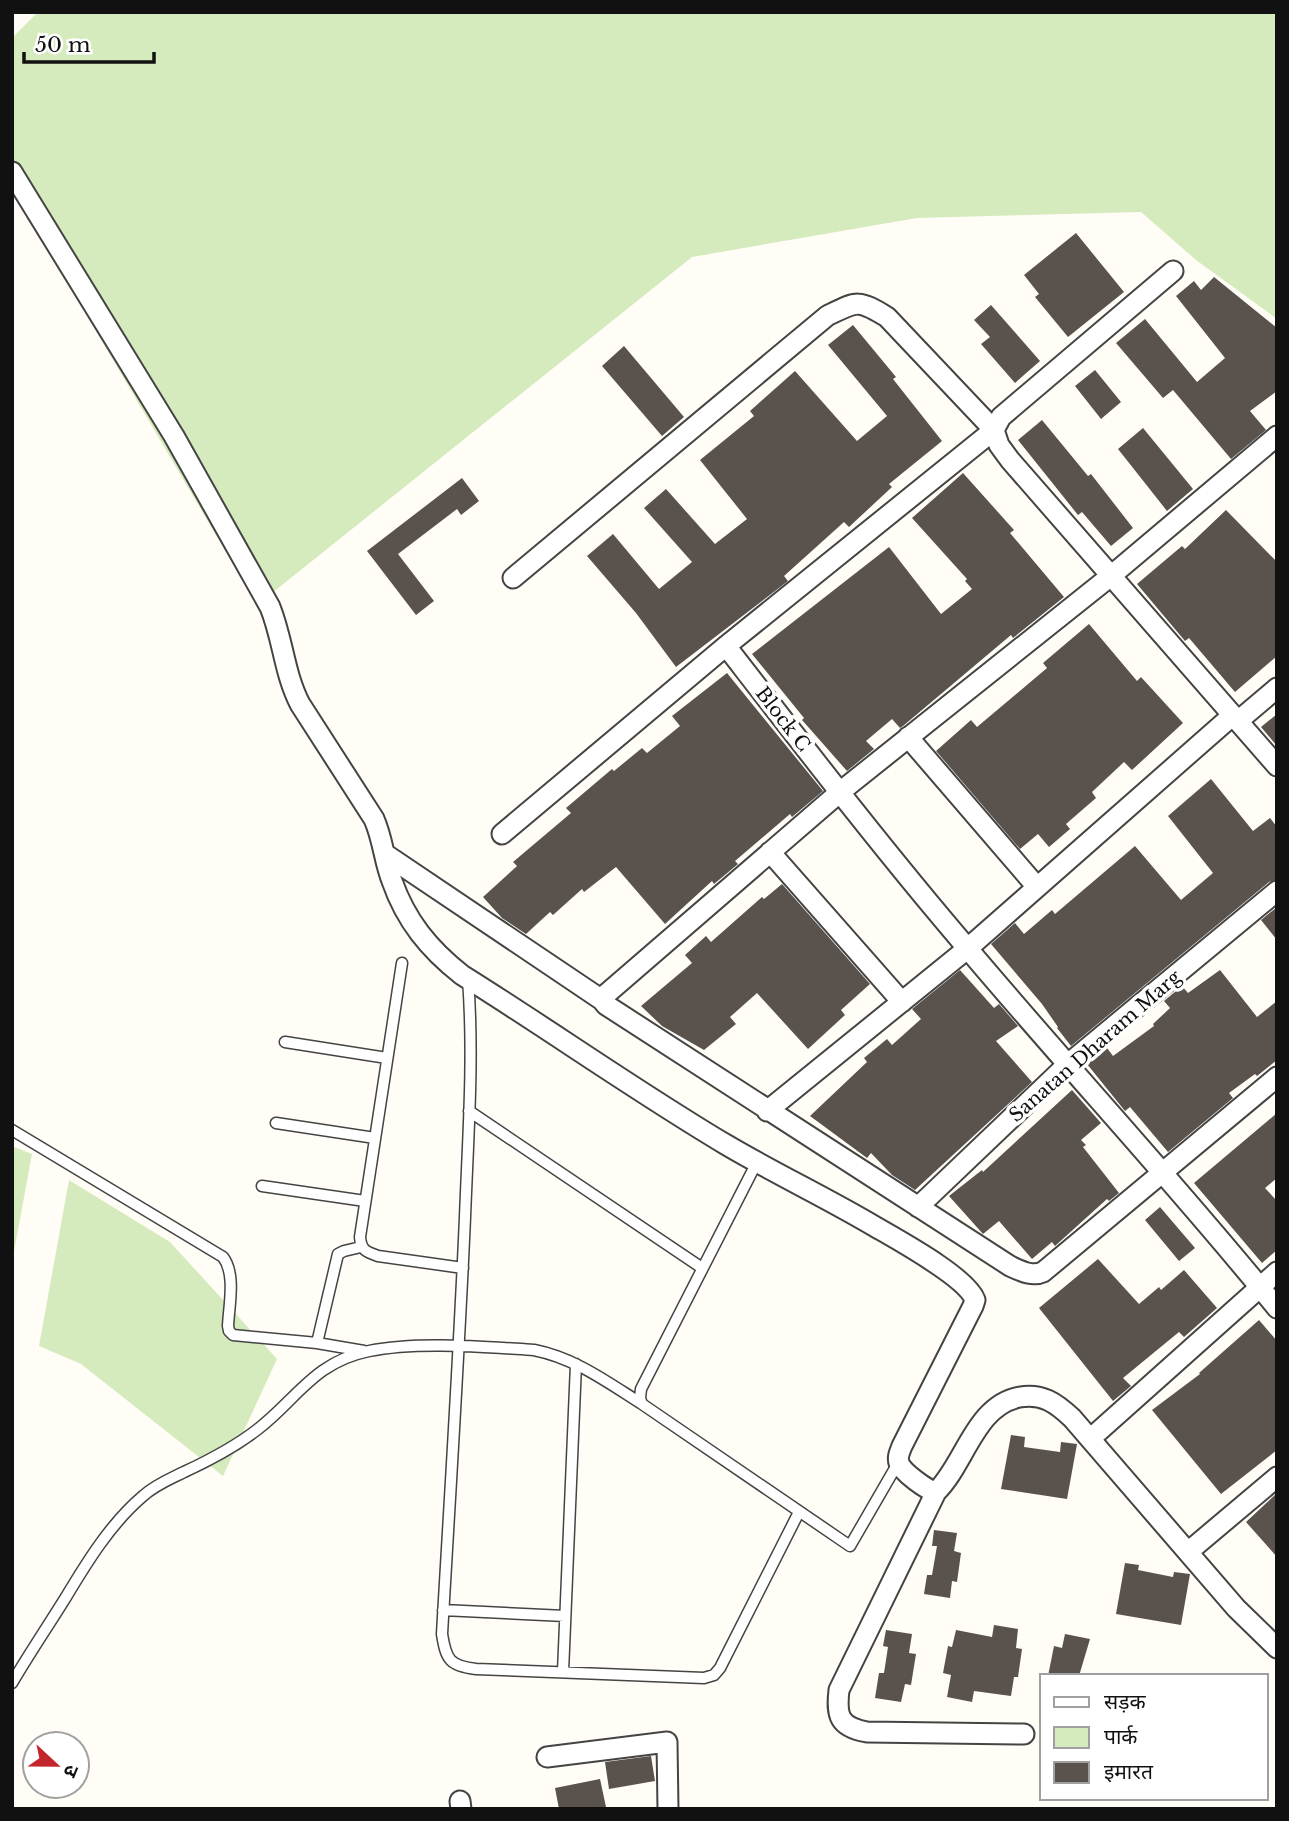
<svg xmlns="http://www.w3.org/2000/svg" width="1289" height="1821" font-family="'Libre Baskerville','Noto Sans Devanagari',serif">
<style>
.green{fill:#d5ebbd}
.building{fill:#5a524d}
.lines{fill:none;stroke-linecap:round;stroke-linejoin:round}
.service-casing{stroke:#444;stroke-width:13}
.minor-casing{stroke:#444;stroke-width:23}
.service{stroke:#fff;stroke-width:10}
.minor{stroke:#fff;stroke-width:19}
.labels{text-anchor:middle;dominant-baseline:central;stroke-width:7;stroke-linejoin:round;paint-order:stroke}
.street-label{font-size:19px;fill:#111;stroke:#fff}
</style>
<rect width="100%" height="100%" fill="#fffdf5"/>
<path class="green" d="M 38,12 L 1277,12 L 1277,319 L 1196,260 L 1141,212 L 917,218 L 692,257 L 257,605 L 12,188 L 12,38 Z
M 12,1146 L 32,1154 L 12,1262 Z
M 69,1180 L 170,1242 L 277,1359 L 223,1476 L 81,1364 L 39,1346 Z"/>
<path class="building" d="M 1076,233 L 1124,292 L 1068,337 L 1035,297 L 1039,294 L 1024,275 Z
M 1214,277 L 1277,328 L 1277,391 L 1250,411 L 1266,430 L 1231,459 L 1173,390 L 1163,398 L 1116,343 L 1145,319 L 1197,382 L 1225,358 L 1176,296 L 1194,281 L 1201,290 Z
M 991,305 L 1040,361 L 1015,383 L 981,344 L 990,337 L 974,320 Z
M 853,325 L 896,377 L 893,379 L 942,441 L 889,484 L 892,487 L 849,527 L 844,522 L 784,576 L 788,581 L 676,667 L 636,613 L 587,556 L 613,534 L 659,589 L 692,562 L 644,508 L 666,489 L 715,544 L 747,519 L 700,460 L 754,416 L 750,411 L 795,371 L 857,441 L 887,416 L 828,345 Z
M 624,346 L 684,417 L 662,436 L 602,366 Z
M 1095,370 L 1121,402 L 1101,419 L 1075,386 Z
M 1042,420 L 1088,476 L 1091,474 L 1133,528 L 1111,546 L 1082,512 L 1078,515 L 1018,440 Z
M 1143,428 L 1193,489 L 1167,511 L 1118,449 Z
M 963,473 L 1014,530 L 1010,533 L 1064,597 L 1013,638 L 1011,635 L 903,726 L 900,728 L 892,719 L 866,741 L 874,749 L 847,771 L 802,720 L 804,718 L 752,654 L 889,547 L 941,614 L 972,589 L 965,581 L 967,579 L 912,518 Z
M 462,478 L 479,501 L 461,515 L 457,509 L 398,554 L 434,601 L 416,615 L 367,551 Z
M 1226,510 L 1277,562 L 1277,656 L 1235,692 L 1189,638 L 1185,641 L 1137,584 L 1182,546 L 1185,549 Z
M 1089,624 L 1137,681 L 1141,677 L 1183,723 L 1132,770 L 1124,762 L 1092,792 L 1096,798 L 1066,824 L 1070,829 L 1049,847 L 1038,834 L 1020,849 L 936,751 L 971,720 L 977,727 L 1047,668 L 1043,663 Z
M 727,673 L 823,791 L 792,817 L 790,814 L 735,861 L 738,864 L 714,884 L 712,881 L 665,924 L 616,867 L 584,892 L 582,889 L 553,915 L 550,912 L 526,934 L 502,918 L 483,897 L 517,866 L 513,862 L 571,813 L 566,808 L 612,769 L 614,771 L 642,748 L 647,753 L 680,726 L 672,716 Z
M 1277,714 L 1277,746 L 1261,727 Z
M 1211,779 L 1253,831 L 1270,818 L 1277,827 L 1277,879 L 1269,882 L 1071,1046 L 1057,1028 L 1058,1027 L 1042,1004 L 991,944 L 1015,923 L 1024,934 L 1052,910 L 1055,914 L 1135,846 L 1181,900 L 1213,873 L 1168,816 Z
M 782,884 L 870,984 L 841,1010 L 845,1015 L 808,1049 L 757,993 L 730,1017 L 736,1024 L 704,1050 L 662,1026 L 641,1006 L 692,963 L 685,955 L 706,936 L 711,942 L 762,897 L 764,899 Z
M 1277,907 L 1277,940 L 1261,920 Z
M 960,970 L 994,1008 L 999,1004 L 1018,1026 L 996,1041 L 1032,1082 L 915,1190 L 892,1175 L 871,1153 L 867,1158 L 810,1116 L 867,1062 L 864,1058 L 887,1039 L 892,1045 L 921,1019 L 912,1009 Z
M 1220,970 L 1257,1017 L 1277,1001 L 1277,1060 L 1257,1076 L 1255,1074 L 1229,1093 L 1233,1098 L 1168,1152 L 1130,1107 L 1125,1111 L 1087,1064 L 1107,1048 L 1113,1056 L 1154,1026 L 1153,1024 L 1170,1008 L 1164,1001 L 1182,986 L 1188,993 Z
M 1072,1090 L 1101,1123 L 1081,1140 L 1086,1145 L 1083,1147 L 1119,1193 L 1109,1201 L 1107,1199 L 1055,1246 L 1052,1242 L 1032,1259 L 999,1221 L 983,1234 L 949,1196 L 982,1170 L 983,1172 Z
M 1277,1113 L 1277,1178 L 1265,1188 L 1277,1201 L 1277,1250 L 1262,1263 L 1194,1183 Z
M 1160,1207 L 1195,1248 L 1179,1261 L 1145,1220 Z
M 1098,1259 L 1139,1304 L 1159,1287 L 1161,1290 L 1184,1270 L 1217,1308 L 1184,1337 L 1179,1332 L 1123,1378 L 1131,1386 L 1113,1401 L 1039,1308 Z
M 1259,1320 L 1277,1341 L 1277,1450 L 1221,1494 L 1152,1410 L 1200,1374 L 1199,1373 Z
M 1011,1435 L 1025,1437 L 1024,1447 L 1060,1452 L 1061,1442 L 1077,1444 L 1067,1499 L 1001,1489 Z
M 1277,1493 L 1277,1557 L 1246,1522 Z
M 934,1530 L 957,1533 L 954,1551 L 961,1553 L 957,1582 L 952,1581 L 950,1598 L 924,1594 L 927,1575 L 932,1575 L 937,1546 L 932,1546 Z
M 1125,1563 L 1139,1565 L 1138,1570 L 1173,1577 L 1174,1572 L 1190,1574 L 1181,1625 L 1116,1614 Z
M 994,1625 L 1018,1629 L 1016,1648 L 1022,1649 L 1018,1677 L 1014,1677 L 1011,1696 L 974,1691 L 972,1702 L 947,1697 L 951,1675 L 943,1673 L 948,1646 L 952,1647 L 956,1630 L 992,1637 Z
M 886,1630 L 912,1634 L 909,1653 L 916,1654 L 911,1685 L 905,1684 L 901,1702 L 875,1698 L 879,1673 L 884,1673 L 888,1647 L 883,1646 Z
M 1065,1634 L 1090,1639 L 1079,1676 L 1048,1676 L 1054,1646 L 1062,1648 Z
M 651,1756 L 655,1781 L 609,1789 L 605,1762 Z
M 600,1779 L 606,1807 L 559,1809 L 555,1788 Z"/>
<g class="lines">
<g class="service-casing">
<path id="service" d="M 402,963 L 360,1237 C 361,1250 366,1252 378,1256 L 463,1268
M 468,979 C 474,1058 468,1137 465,1217 C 459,1356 450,1495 442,1634 C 446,1660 450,1666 476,1669 L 704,1678 L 714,1675 L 720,1668 L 799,1512
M 285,1042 L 387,1058
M 469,1111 L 702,1268
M 276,1123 L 375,1138
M 12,1130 L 223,1257 C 236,1274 229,1305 228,1326 L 229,1331 L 233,1335 L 317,1343 L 364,1351
M 757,1162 L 641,1389 L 640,1398 L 642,1404 L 850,1546 L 898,1463
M 262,1186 L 365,1201
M 317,1343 L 338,1254 L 344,1251 L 361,1247
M 443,1610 L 565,1616
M 563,1672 L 576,1364
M 12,1683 C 29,1654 48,1626 66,1597 C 87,1562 111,1523 143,1496 C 155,1485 170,1479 184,1472 C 210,1460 235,1447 258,1429 C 297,1399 314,1362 369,1351 C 418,1341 484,1347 534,1350 C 575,1358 607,1382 642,1404"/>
</g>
<g class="minor-casing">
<path id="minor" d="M 12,172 L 174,436 L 270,607 C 283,639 284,673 300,704 L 374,819 C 383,839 384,861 392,881 C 406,921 429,949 462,975 C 550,1030 636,1091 725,1144 C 774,1173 825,1197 874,1226 C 896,1239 967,1277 975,1300 L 973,1306 L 902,1446 C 900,1451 897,1457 899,1463 C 902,1472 928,1491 936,1492 C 965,1464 975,1405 1020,1397 C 1042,1393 1056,1403 1072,1418 L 1236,1608 L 1277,1648
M 1173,271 L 1001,417 L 994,430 L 999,445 L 1010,460 L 1277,766
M 726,646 C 805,748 884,851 968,949 C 1070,1070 1177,1185 1277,1308
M 1238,721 L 1277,688
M 908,737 L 1037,887
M 502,834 L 726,646 L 994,430 L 887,317 C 858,299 857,301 827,316 L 513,578
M 770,852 L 902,1002
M 385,854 L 602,1000 L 606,1005 L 1010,1266 C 1021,1271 1032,1277 1043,1272 L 1277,1077
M 602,1000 L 604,996 L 840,792 L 1112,575 L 1277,436
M 767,1111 L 967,949 L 1233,715
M 918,1207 L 1068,1064 L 1277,891
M 1090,1439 L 1277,1272
M 936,1492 L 839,1690 C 836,1716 839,1727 867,1732 L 1024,1734
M 1188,1552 L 1277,1477
M 547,1757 L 667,1742 L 668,1809
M 460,1801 L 461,1809"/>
</g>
<use href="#service" class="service"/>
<use href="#minor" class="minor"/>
</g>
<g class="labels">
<g class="street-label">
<text transform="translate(783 719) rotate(52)">Block C</text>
<text transform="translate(1095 1046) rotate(-41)">Sanatan Dharam Marg</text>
</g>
</g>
<rect width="1289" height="1821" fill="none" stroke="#111111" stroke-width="28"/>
<rect x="1040" y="1674" width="228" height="126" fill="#ffffff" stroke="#a0a0a0" stroke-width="2"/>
<rect x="1054" y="1697" width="35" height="10" fill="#ffffff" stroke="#a0a0a0" stroke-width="2"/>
<text x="1104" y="1709" font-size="21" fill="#111111">सड़क</text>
<rect x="1054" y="1727" width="35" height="21" fill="#d5ebbd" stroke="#a0a0a0" stroke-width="2"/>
<text x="1104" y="1744" font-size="21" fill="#111111">पार्क</text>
<rect x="1054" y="1762" width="35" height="21" fill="#5a524d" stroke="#a0a0a0" stroke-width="2"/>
<text x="1104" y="1779" font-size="21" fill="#111111">इमारत</text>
<g transform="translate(56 1765) rotate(112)"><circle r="33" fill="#ffffff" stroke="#a0a0a0" stroke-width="2"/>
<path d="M0-5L12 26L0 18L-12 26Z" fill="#c4262e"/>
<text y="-10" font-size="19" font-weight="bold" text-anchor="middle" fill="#111111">उ</text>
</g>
<path d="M24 52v10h130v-10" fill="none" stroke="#111111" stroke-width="3.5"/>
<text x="35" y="52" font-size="21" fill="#111111" stroke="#ffffff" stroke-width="5" paint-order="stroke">50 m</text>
</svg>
